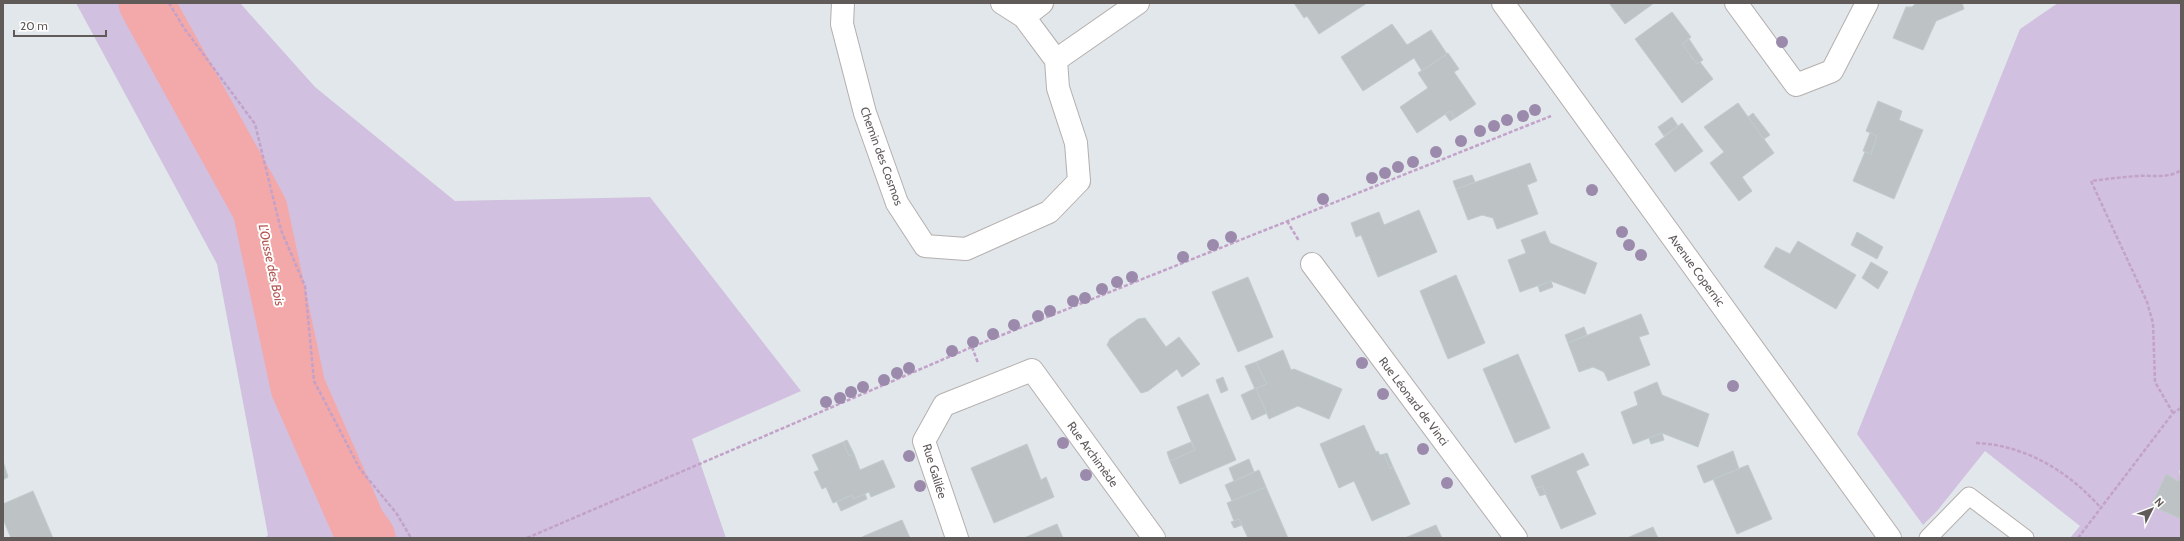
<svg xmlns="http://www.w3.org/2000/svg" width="2184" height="541" font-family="Cabin,sans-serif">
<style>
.green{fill:#d1c0df}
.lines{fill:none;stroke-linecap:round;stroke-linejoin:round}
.river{stroke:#f3a8a9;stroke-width:55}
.building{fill:#bdc3c5;stroke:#c0cbce}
.service-casing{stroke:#b5afae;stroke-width:19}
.minor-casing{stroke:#b5afae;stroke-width:24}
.tertiary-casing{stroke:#b5afae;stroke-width:24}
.path{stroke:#c3a2ca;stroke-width:2.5;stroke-dasharray:4 2;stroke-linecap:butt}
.service{stroke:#fff;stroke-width:17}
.minor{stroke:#fff;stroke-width:22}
.tertiary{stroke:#fff;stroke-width:22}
.tree{fill:#9b8aac}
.labels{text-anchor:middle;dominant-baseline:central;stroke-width:4;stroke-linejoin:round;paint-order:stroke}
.street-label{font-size:12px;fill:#605a59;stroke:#fff}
.water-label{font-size:13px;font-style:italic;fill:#b2544f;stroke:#fff}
</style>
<rect width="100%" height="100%" fill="#e1e7ea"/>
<path class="green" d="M 76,3 L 240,3 L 315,87 L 455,201 L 650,197 L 801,391 L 692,439 L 726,538 L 265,538 L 268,535 L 217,264 Z
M 2058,3 L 2181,3 L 2181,469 L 2179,471 L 2181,479 L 2178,481 L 2166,475 L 2151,506 L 2181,519 L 2181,538 L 2070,538 L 2080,526 L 1985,451 L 1937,511 L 1923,525 L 1857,434 L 2020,29 Z"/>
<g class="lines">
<path class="river" d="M 146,3 L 260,209 L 298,387 L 358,524 L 368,538"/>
</g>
<path class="building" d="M 1294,3 L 1367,3 L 1319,34 L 1307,16 L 1304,18 Z
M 1609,3 L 1654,3 L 1625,24 Z
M 1916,3 L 1962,3 L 1964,9 L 1936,21 L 1923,50 L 1893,38 L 1906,7 L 1912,7 Z
M 1672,12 L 1691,37 L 1682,44 L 1697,64 L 1700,62 L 1713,79 L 1682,103 L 1635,39 Z
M 1392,24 L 1407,45 L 1431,30 L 1447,54 L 1422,71 L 1414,58 L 1363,91 L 1341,57 Z
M 1689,39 L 1703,60 L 1697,64 L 1682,44 Z
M 1448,53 L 1459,69 L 1454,72 L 1476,104 L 1455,118 L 1450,111 L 1417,133 L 1400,107 L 1428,88 L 1418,73 Z
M 1878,101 L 1902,111 L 1899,120 L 1923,130 L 1894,199 L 1853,181 L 1865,152 L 1871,154 L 1877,136 L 1866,131 Z
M 1738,103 L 1774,153 L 1742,177 L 1752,191 L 1739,201 L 1710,163 L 1724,152 L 1704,127 Z
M 1450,111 L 1455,118 L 1450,121 L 1445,114 Z
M 1753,113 L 1770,135 L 1764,139 L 1748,117 Z
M 1672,117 L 1678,126 L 1664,136 L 1658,127 Z
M 1682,123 L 1703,151 L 1675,172 L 1655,144 Z
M 1870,133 L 1877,136 L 1871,154 L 1863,151 Z
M 1530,163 L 1537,181 L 1527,185 L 1538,214 L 1497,229 L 1493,218 L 1482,215 L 1468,220 L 1456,189 Z
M 1472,175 L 1475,182 L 1456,189 L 1453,181 Z
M 1419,210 L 1437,252 L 1378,277 L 1361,235 L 1356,237 L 1351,223 L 1379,212 L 1384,225 Z
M 1545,231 L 1550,243 L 1597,263 L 1585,294 L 1551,281 L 1520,292 L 1508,260 L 1526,253 L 1521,240 Z
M 1857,232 L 1883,247 L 1877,259 L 1851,245 Z
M 1798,241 L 1856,275 L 1836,309 L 1764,267 L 1776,247 L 1790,254 Z
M 1871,262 L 1888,272 L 1878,289 L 1862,278 Z
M 1456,275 L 1485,343 L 1448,359 L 1420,291 Z
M 1248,277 L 1273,337 L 1238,352 L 1212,292 Z
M 1551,281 L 1553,287 L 1540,292 L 1538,286 Z
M 1641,314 L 1649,334 L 1639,337 L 1650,365 L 1608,381 L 1604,372 L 1593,367 L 1579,372 L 1568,343 Z
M 1145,318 L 1166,347 L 1179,337 L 1200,364 L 1182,377 L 1177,369 L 1148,391 L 1141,393 L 1107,345 L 1110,339 L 1138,319 Z
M 1584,327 L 1587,335 L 1568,343 L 1565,335 Z
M 1283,350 L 1291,370 L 1294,369 L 1342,389 L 1329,419 L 1298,406 L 1269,419 L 1256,388 L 1267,384 L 1256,362 Z
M 1518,354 L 1550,428 L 1515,443 L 1483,369 Z
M 1256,362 L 1267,384 L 1255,389 L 1245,366 Z
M 1223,377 L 1228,390 L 1221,393 L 1216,380 Z
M 1657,382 L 1662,395 L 1709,414 L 1698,447 L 1662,433 L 1633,444 L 1621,412 L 1638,405 L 1634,392 Z
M 1256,388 L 1267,413 L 1252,420 L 1241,395 Z
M 1208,394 L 1236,460 L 1180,484 L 1170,461 L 1195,450 L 1177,407 Z
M 1364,425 L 1376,452 L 1378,451 L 1380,455 L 1384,454 L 1390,469 L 1393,467 L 1410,504 L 1372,521 L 1354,481 L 1339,488 L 1320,444 Z
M 1662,433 L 1664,440 L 1651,444 L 1649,438 Z
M 847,440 L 854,454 L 849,456 L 843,442 Z
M 843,442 L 849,456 L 854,454 L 860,470 L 883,460 L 895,487 L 871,497 L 869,492 L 853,499 L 852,495 L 833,503 L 826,487 L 822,489 L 814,472 L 819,470 L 812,455 Z
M 1191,442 L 1195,450 L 1170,461 L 1167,452 Z
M 1027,444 L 1041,480 L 1046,477 L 1054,497 L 994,523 L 971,468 Z
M 1733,451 L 1739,469 L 1704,483 L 1697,466 Z
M 1387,453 L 1393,467 L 1390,469 L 1384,454 Z
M 1583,453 L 1589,465 L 1576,471 L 1596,514 L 1561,529 L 1542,486 L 1536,488 L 1531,476 Z
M 1249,459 L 1254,472 L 1234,481 L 1229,468 Z
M 3,461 L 8,477 L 3,480 Z
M 1748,465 L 1772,519 L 1737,534 L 1713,479 Z
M 1259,470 L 1266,487 L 1232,501 L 1225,485 Z
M 2166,474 L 2178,481 L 2181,479 L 2181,519 L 2151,506 Z
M 1542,486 L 1546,494 L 1540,496 L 1536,488 Z
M 1266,487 L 1288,538 L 1248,538 L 1239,519 L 1234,521 L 1227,503 Z
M 33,491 L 53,538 L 11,538 L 3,519 L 3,504 Z
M 865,494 L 867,499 L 841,511 L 837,502 L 852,495 L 853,499 Z
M 1239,519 L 1242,525 L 1234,528 L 1231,522 Z
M 902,520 L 910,538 L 862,538 L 862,537 Z
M 1057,524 L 1063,538 L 1024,538 Z
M 1436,525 L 1442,538 L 1405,538 Z
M 1653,527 L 1658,538 L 1627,538 Z"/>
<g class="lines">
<g class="service-casing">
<path id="service" d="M 1928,538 L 1969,496 L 2025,538"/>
</g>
<g class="minor-casing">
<path id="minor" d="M 843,3 L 842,24 L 865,113 L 897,203 L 925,246 L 966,249 L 1049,212 L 1079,181 L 1076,143 L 1058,88 L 1056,60 L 1024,17 L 1002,3
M 1736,3 L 1796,85 L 1832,71 L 1867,3
M 1024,17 L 1042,3
M 1056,60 L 1138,3
M 1312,264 L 1516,538
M 957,538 L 924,441 L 944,405 L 1032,370 L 1154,538"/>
</g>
<g class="tertiary-casing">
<path id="tertiary" d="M 1503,3 L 1890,538"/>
</g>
<path class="path" d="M 169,3 L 184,28 L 255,124 L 281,230 L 305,286 L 314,381 L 360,469 L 397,514 L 411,538
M 1287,221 L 1299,241
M 972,347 L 978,363
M 2173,413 L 2155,382 L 2153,323 L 2147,302 L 2091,181 C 2107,179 2122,177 2138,176 C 2153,175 2168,179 2181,170
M 1976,443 C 2026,445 2069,472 2101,508
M 527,538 L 972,347 L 1551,116
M 2078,538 L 2173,413 L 2181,408"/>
<use href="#service" class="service"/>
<use href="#minor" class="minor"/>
<use href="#tertiary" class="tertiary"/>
</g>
<g class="tree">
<circle cx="1782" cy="42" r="6"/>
<circle cx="1535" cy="110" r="6"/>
<circle cx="1523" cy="116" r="6"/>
<circle cx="1507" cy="120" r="6"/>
<circle cx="1494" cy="126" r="6"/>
<circle cx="1480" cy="131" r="6"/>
<circle cx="1461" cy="141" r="6"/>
<circle cx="1436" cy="152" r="6"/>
<circle cx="1413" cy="162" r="6"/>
<circle cx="1398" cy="167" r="6"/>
<circle cx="1385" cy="173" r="6"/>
<circle cx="1372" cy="178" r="6"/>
<circle cx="1592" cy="190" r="6"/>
<circle cx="1323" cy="199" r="6"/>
<circle cx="1622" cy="232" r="6"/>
<circle cx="1231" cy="237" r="6"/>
<circle cx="1213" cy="245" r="6"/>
<circle cx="1629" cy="245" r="6"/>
<circle cx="1641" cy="255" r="6"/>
<circle cx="1183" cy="257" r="6"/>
<circle cx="1132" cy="277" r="6"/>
<circle cx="1117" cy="282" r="6"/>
<circle cx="1102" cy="289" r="6"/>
<circle cx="1085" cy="298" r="6"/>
<circle cx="1073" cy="301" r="6"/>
<circle cx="1050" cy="311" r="6"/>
<circle cx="1038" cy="316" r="6"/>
<circle cx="1014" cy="325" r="6"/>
<circle cx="993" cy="334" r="6"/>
<circle cx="973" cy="342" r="6"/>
<circle cx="952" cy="351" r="6"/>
<circle cx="1362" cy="363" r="6"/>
<circle cx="909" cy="368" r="6"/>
<circle cx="897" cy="373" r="6"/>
<circle cx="884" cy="380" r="6"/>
<circle cx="1733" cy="386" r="6"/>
<circle cx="863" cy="387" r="6"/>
<circle cx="851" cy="392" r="6"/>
<circle cx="1383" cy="394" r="6"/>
<circle cx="840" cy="398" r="6"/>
<circle cx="826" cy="402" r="6"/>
<circle cx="1063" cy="443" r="6"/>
<circle cx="1423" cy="449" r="6"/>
<circle cx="909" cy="456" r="6"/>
<circle cx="1086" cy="475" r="6"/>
<circle cx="1447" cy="483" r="6"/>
<circle cx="920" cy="486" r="6"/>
</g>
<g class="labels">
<g class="street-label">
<text transform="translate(882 156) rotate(70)">Chemin des Cosmos</text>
<text transform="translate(1697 270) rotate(54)">Avenue Copernic</text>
<text transform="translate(1414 401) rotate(53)">Rue Léonard de Vinci</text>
<text transform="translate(1093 454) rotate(54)">Rue Archimède</text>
<text transform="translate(935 471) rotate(73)">Rue Galilée</text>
</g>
<g class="water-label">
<text transform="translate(272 265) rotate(78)">L'Ousse des Bois</text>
</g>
</g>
<rect width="2184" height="541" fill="none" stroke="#605a59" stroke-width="8"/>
<g transform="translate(2152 509) rotate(48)" stroke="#ffffff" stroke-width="3" paint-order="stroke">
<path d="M0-3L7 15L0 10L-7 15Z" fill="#605a59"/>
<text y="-6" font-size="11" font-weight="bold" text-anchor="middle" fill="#605a59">N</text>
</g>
<path d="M14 30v6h92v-6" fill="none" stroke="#605a59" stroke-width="2"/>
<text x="20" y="30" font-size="12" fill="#605a59" stroke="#ffffff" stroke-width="3" paint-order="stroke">20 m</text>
</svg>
